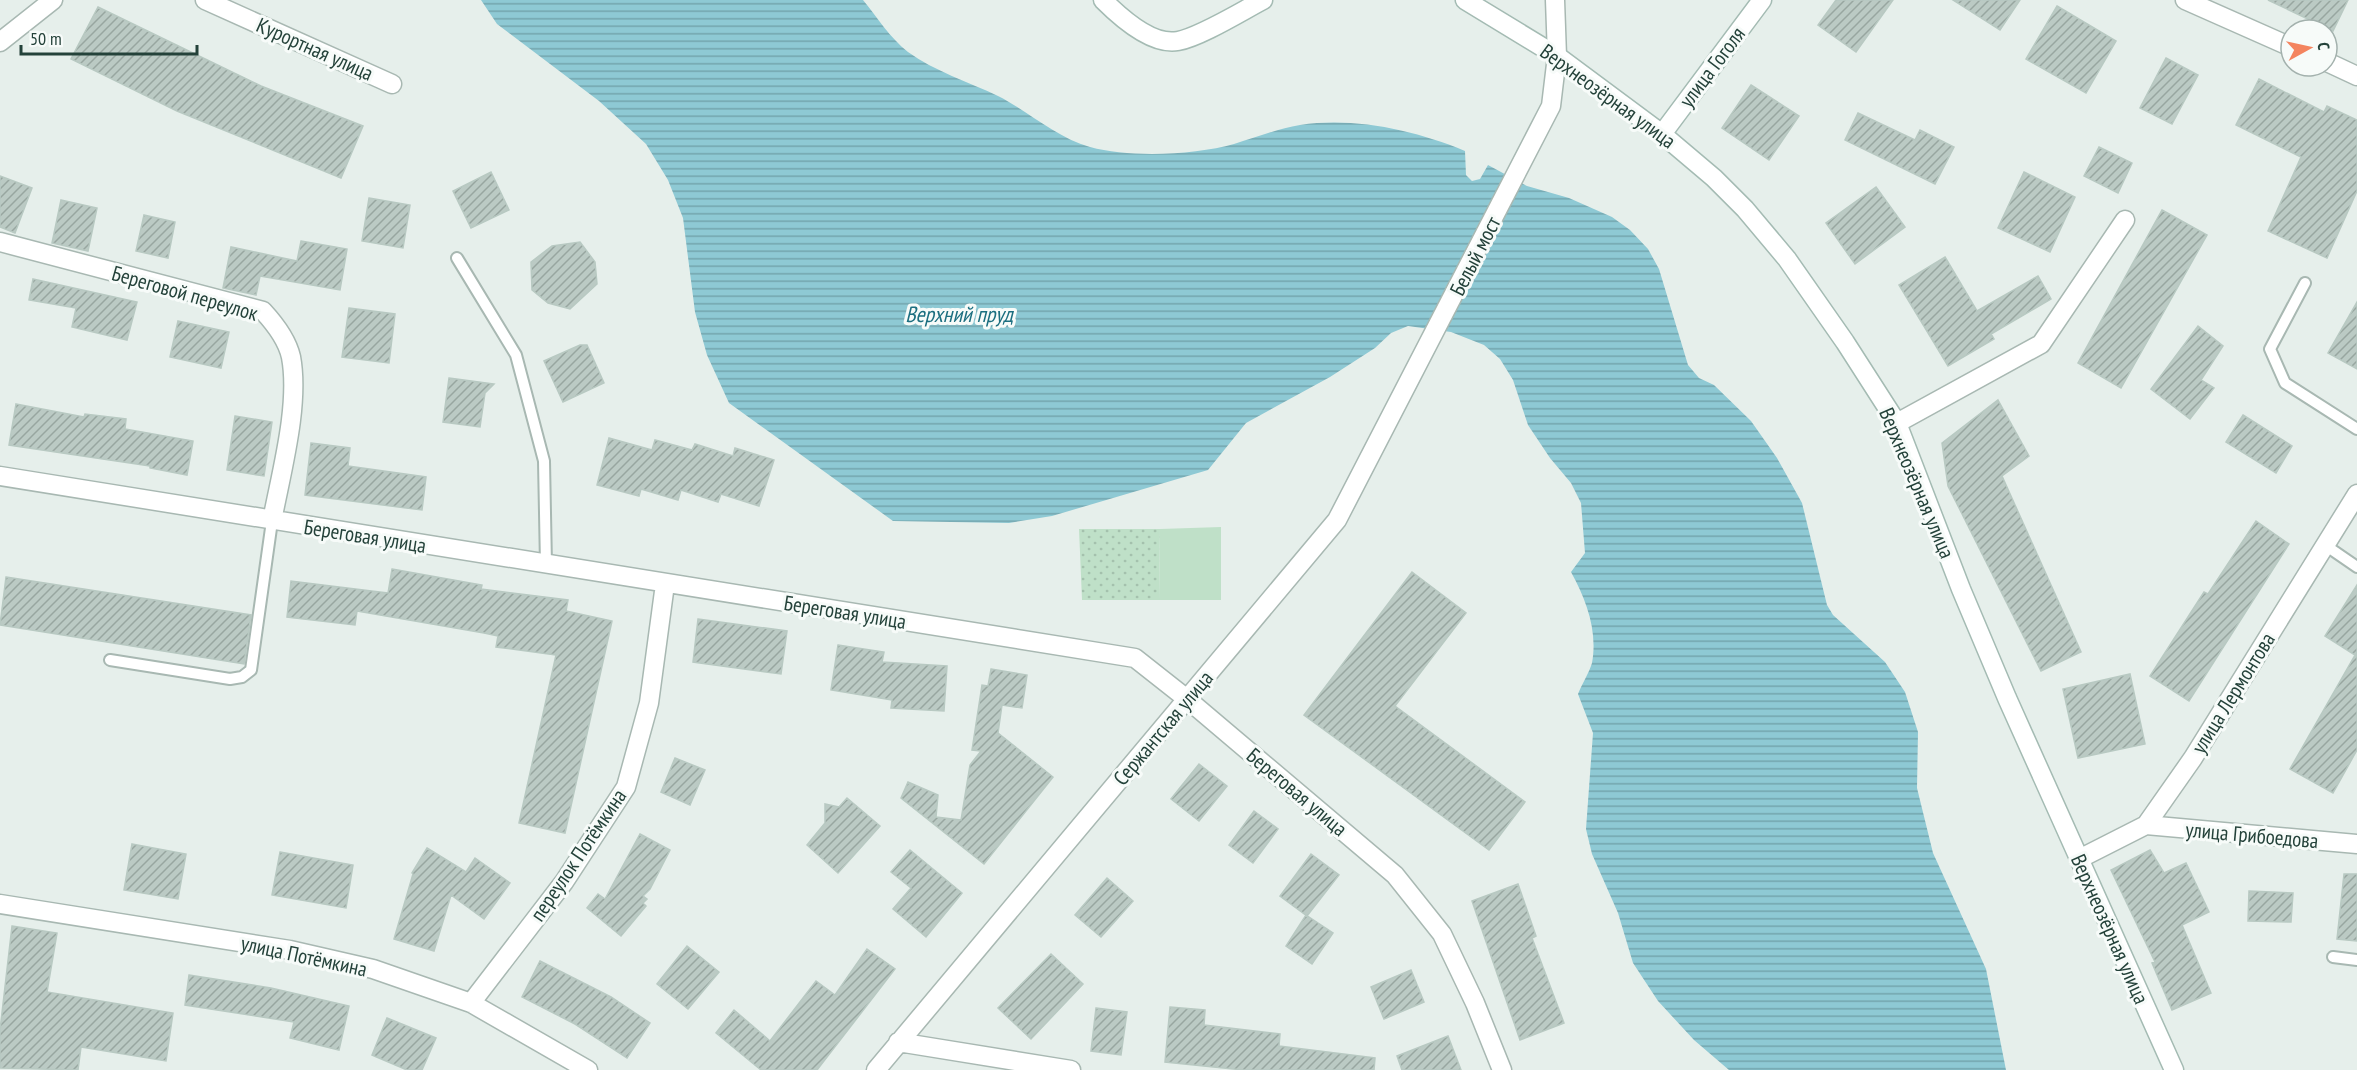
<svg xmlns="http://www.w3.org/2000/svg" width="2357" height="1070" font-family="'PT Sans Narrow',sans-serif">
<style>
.park{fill:url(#park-dots)}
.pitch{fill:#bfe0c8}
.water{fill:url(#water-rules)}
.building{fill:url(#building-hatch);stroke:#b8c9c2;stroke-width:1.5}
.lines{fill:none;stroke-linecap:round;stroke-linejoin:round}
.lane-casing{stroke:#a8b8b2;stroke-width:14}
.street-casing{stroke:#a8b8b2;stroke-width:21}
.secondary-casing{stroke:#a4bbb3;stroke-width:21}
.lane{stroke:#fff;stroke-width:10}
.street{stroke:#fff;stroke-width:18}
.secondary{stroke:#fff;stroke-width:18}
.labels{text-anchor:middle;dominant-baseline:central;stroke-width:6;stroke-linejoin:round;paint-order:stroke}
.street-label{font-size:21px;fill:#24423a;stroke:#f7fbf9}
.water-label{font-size:22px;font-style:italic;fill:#1c6f80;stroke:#f7fbf9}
</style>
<defs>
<pattern id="park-dots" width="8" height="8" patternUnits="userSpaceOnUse" patternTransform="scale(1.5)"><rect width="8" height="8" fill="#bfe0c8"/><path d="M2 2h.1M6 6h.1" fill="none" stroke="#a4c1ad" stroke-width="1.8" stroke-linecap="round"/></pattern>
<pattern id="water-rules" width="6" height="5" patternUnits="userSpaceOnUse" patternTransform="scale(1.5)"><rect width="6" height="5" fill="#8ec9d4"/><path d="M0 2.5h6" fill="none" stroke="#74a5ad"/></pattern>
<pattern id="building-hatch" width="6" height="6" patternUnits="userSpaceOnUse" patternTransform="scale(1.5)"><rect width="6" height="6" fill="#bbcac4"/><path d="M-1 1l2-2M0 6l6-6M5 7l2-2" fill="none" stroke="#98a6a0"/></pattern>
</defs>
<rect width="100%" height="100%" fill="#e6efeb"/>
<path class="park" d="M 1079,529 L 1160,529 L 1159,600 L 1082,600 Z"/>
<path class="pitch" d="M 1221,527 L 1221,600 L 1159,600 L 1160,529 Z"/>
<path class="water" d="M 481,0 L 863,0 C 877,17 890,38 908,52 C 934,71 969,82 998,96 C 1028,111 1057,138 1090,147 C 1130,158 1195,155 1234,144 C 1257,137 1277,129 1300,125 C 1355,117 1414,130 1465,151 L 1466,175 L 1472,181 L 1480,179 L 1488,165 L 1527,186 L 1569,198 L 1612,217 L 1630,230 L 1648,249 L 1659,269 L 1688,365 L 1699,378 L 1714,385 L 1751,421 L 1777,458 L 1802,503 L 1827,605 L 1833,615 L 1885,662 L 1905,692 L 1918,732 L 1917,788 L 1933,853 L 1986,969 L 2006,1070 L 1729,1070 L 1694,1040 L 1658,1001 L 1633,963 L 1618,913 L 1592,854 L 1586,829 L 1593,733 L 1578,694 C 1582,684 1589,673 1592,663 C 1598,631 1586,599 1571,572 L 1585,553 L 1581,503 L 1571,483 L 1550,458 L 1528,425 L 1513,380 L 1500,359 L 1484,345 L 1451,332 L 1408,326 L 1391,333 L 1375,348 L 1330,377 L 1246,423 L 1208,470 L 1052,516 L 1009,523 L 893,521 L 729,403 L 707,355 L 695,312 L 683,218 L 668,180 L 646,144 L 599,101 L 497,24 Z"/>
<path class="building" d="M 1836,0 L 1893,0 L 1856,52 L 1818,25 Z
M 1953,0 L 2020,0 L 2000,30 Z
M 2268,0 L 2348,0 L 2333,31 Z
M 2057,6 L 2116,41 L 2086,93 L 2026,59 Z
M 98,7 L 261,86 L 363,126 L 341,178 L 177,111 L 71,59 Z
M 2166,58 L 2198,75 L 2172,124 L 2140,108 Z
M 2259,79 L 2324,112 L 2327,106 L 2357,120 L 2357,191 L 2327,258 L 2268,231 L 2301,157 L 2236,125 Z
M 1751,85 L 1799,116 L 1769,160 L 1722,128 Z
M 1858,113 L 1915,140 L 1920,130 L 1954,147 L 1935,184 L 1845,140 Z
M 2099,147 L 2132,163 L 2118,193 L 2084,176 Z
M 491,172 L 509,210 L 471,228 L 453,191 Z
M 2024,172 L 2075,197 L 2050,252 L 1998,228 Z
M 0,176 L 32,188 L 15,233 L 0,227 Z
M 1876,187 L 1905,227 L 1855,264 L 1826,223 Z
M 369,198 L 410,205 L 403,248 L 362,241 Z
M 61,200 L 97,208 L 88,251 L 52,243 Z
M 2162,210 L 2207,235 L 2121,388 L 2078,363 Z
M 144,215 L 175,222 L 168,258 L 136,251 Z
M 301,241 L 347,249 L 340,290 L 260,276 L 256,295 L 223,288 L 231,247 L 297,261 Z
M 580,242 L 595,262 L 597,284 L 570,309 L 548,303 L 532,290 L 531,262 L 552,246 Z
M 1945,257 L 1977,311 L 2038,276 L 2051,299 L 1991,334 L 1994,339 L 1948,366 L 1899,285 Z
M 33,279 L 137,302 L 127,340 L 72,327 L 76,308 L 29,300 Z
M 2357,302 L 2357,369 L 2328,353 Z
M 349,308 L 395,314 L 389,363 L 342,357 Z
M 178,321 L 229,332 L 221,368 L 170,357 Z
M 2198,326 L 2223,346 L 2201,380 L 2214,388 L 2190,419 L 2151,389 Z
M 580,345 L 587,345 L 604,383 L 563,402 L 544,361 Z
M 449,378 L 494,384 L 485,393 L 480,427 L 443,422 Z
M 1998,400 L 2029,456 L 2002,476 L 2081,652 L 2041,671 L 1948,486 L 1942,443 Z
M 16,404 L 84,417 L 85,414 L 126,419 L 125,429 L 193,441 L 187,475 L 150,468 L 150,466 L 9,445 Z
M 2243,415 L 2292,446 L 2276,473 L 2226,442 Z
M 235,416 L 272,422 L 264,476 L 227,470 Z
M 609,438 L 652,450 L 655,440 L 692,450 L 695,444 L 733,456 L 735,448 L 774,460 L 759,506 L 721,494 L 718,502 L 681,490 L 678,500 L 641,489 L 639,496 L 597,485 Z
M 311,443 L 350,448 L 348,466 L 426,477 L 422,510 L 305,495 Z
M 2256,521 L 2289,544 L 2189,701 L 2150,676 L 2204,592 L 2208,594 Z
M 392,569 L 482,585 L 481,589 L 568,600 L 566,611 L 612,621 L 565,833 L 519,823 L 556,655 L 496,647 L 498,636 L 484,633 L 357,611 L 355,625 L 287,617 L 291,581 L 388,593 Z
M 1412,572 L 1466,613 L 1395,706 L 1525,802 L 1489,850 L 1304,715 Z
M 6,577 L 251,615 L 244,664 L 0,625 Z
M 2357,585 L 2357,750 L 2333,793 L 2290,769 L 2355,655 L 2325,636 Z
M 698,619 L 787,631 L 781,674 L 693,662 Z
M 838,645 L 884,652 L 882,662 L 947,666 L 944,711 L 891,708 L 892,700 L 831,690 Z
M 991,669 L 1027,675 L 1022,708 L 1002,705 L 998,733 L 1053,777 L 984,864 L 901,798 L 908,782 L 938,795 L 936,817 L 961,820 L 970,765 L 981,751 L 972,750 L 982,685 L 988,686 Z
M 2130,674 L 2145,744 L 2078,758 L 2063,689 Z
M 675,758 L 705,770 L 690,805 L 661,792 Z
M 1199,764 L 1227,786 L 1199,821 L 1171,799 Z
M 847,798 L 880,826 L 838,873 L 807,845 L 825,823 L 825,804 L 839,807 Z
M 1254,811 L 1278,829 L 1253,863 L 1229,845 Z
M 640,834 L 670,850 L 650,889 L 643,896 L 647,899 L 643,903 L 646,906 L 621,936 L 587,908 L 598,894 L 605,899 Z
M 132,844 L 186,854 L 178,899 L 124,890 Z
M 427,848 L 466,872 L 475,858 L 510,883 L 484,919 L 451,895 L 434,951 L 394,939 L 413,874 L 412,873 Z
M 910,850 L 962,893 L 926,937 L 893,909 L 911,888 L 891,872 Z
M 2150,850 L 2164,873 L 2186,863 L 2209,912 L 2182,925 L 2211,993 L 2172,1010 L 2152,963 L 2155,962 L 2111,870 Z
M 280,852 L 353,865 L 346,908 L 272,895 Z
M 1311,854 L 1339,875 L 1307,916 L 1280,896 Z
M 2344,874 L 2357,874 L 2357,941 L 2337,939 Z
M 1107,878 L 1133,901 L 1101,937 L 1075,915 Z
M 1518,884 L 1536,936 L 1532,938 L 1564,1023 L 1520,1040 L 1472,901 Z
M 2249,891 L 2293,893 L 2291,922 L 2248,921 Z
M 1306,915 L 1333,933 L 1312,964 L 1286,946 Z
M 12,926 L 57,933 L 47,992 L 173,1013 L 166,1061 L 81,1047 L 78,1070 L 0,1068 L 0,1030 Z
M 687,946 L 719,972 L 688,1009 L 657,984 Z
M 867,949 L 895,969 L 817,1070 L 761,1070 L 716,1033 L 734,1010 L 770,1041 L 816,981 L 835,995 Z
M 1051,954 L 1083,984 L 1031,1039 L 998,1008 Z
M 540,961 L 611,997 L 650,1023 L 627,1058 L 575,1024 L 522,997 Z
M 1411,970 L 1424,1002 L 1384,1019 L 1371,987 Z
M 189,975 L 271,988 L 349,1006 L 339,1050 L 290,1038 L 294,1022 L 185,1005 Z
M 1170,1007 L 1205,1010 L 1204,1025 L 1280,1034 L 1279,1046 L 1375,1058 L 1374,1070 L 1243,1070 L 1165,1062 Z
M 1096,1008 L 1127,1012 L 1121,1055 L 1091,1051 Z
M 387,1018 L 436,1038 L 422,1070 L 407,1070 L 372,1055 Z
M 1448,1036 L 1461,1070 L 1402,1070 L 1397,1056 Z"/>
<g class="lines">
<g class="lane-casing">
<path id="lane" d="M 457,258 L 516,355 L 544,461 L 546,565
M 2305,283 L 2270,349 L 2285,383 L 2357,429
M 2325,545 L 2357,567
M 110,660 L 230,679 L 242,677 L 251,670 L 272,521
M 2333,957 L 2357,960"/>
</g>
<g class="street-casing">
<path id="street" d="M 205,0 L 392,84
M 2185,0 L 2291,47
M 0,42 L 53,0
M 2327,62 L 2357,76
M 0,242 L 263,311 C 275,324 287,339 291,357 C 300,405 281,473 272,521
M 1897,423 L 2041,344 L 2125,220
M 0,476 L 1135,658 L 1187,699 L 1395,875 L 1442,934 L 1475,1003 L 1502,1070
M 2146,825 L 2357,844
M 2079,859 L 2146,825 L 2193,758 L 2357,494
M 0,904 L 290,950 L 373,969 L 471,1003 L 588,1070
M 471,1003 L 564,882 L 626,787 L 649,703 L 665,584
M 898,1042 L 1071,1070
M 876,1070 L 1337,520 L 1551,106 L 1557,56 L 1555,0"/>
</g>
<g class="secondary-casing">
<path id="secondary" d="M 1103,0 C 1120,17 1152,46 1178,41 C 1200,37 1242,11 1263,0
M 1465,0 L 1557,56 L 1662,134 L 1714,178 L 1745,209 L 1787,259 L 1845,342 L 1897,423 L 1961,589 L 2007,698 L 2174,1070
M 1662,134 L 1762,0"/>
</g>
<use href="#lane" class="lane"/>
<use href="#street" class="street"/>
<use href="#secondary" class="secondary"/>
</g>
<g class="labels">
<g class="street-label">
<text transform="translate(315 49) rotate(24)">Курортная улица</text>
<text transform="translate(1712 67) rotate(-53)">улица Гоголя</text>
<text transform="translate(1608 96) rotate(36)">Верхнеозёрная улица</text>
<text transform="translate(1475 256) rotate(-63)">Белый мост</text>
<text transform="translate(185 293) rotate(16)">Береговой переулок</text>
<text transform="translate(1917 483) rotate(67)">Верхнеозёрная улица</text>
<text transform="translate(365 536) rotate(9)">Береговая улица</text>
<text transform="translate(845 612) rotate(9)">Береговая улица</text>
<text transform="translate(2233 693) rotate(-58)">улица Лермонтова</text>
<text transform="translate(1163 728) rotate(-50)">Сержантская улица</text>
<text transform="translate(1297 792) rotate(40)">Береговая улица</text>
<text transform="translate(2252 835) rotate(5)">улица Грибоедова</text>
<text transform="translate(578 855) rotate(-56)">переулок Потёмкина</text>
<text transform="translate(2110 929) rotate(66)">Верхнеозёрная улица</text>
<text transform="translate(304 956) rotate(12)">улица Потёмкина</text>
</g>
<g class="water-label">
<text x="959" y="314">Верхний пруд</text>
</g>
</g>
<g transform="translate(2309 48) rotate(82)"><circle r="28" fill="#f7fbf9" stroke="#a3b1ad" stroke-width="1.5"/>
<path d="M0-4.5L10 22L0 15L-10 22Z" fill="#f4845f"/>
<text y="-9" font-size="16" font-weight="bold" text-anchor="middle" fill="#24423a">С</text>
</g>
<path d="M21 45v9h176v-9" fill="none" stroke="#24423a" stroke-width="3"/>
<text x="30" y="45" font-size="18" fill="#24423a" stroke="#f7fbf9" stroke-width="4.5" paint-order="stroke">50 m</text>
</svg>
